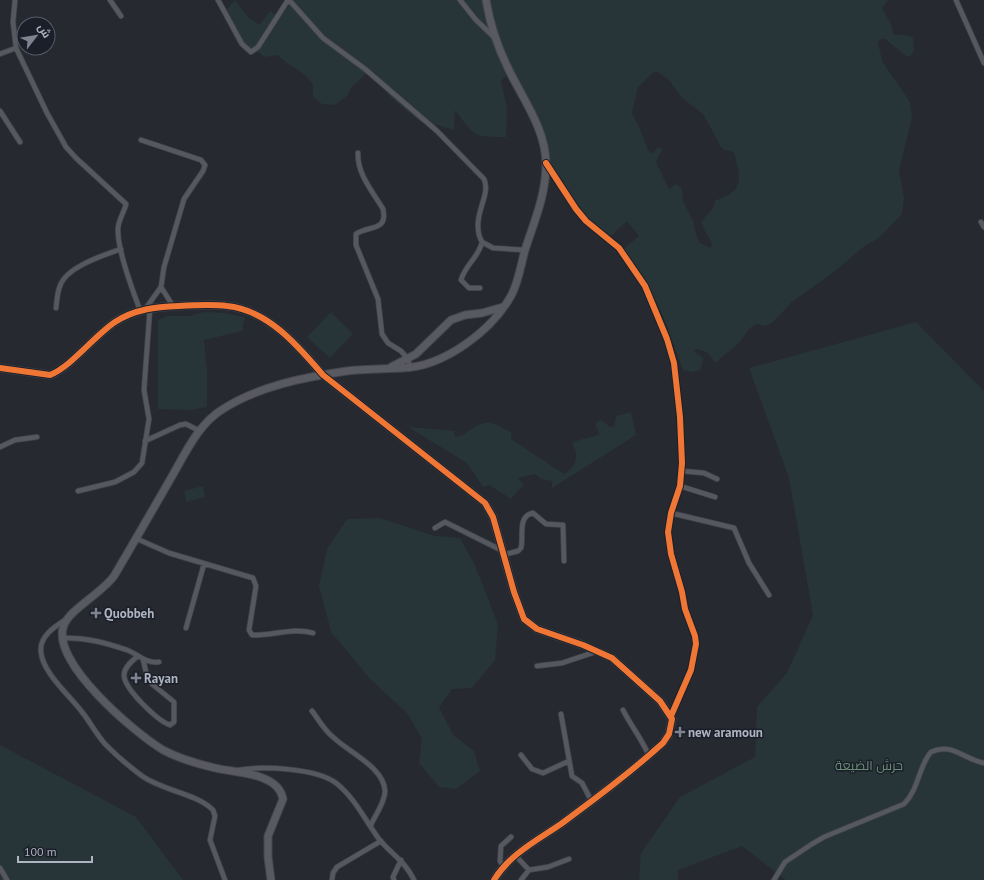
<svg xmlns="http://www.w3.org/2000/svg" width="984" height="880" font-family="'PT Sans',Cairo,sans-serif">
<style>
.green{fill:#283538;fill-rule:evenodd}
.lines{fill:none;stroke-linecap:round;stroke-linejoin:round}
.street-casing{stroke:#424349;stroke-width:6}
.secondary-casing{stroke:#424349;stroke-width:9}
.primary-casing{stroke:#43464d;stroke-width:9}
.street{stroke:#55585f;stroke-width:4.5}
.secondary{stroke:#5a5c63;stroke-width:7}
.primary{stroke:#585a60;stroke-width:7}
.cycleway-casing{stroke:#1b1f29;stroke-width:8}
.cycleway{stroke:#f07635;stroke-width:6}
.poi-dot{fill:#7f838f;stroke:#1b1f29;stroke-width:1.5}
.labels{text-anchor:middle;dominant-baseline:central;stroke-width:3;stroke-linejoin:round;paint-order:stroke}
.poi-label{font-size:13px;font-weight:bold;fill:#afb4c2;stroke:#1b1f29;text-anchor:start}
.park-label{font-size:13px;fill:#6a8f76;stroke:#1b1f29}
</style>
<rect width="100%" height="100%" fill="#262930"/>
<path class="green" d="M 235,0 L 249,18 L 258,24 L 260,24 L 270,11 L 279,18 L 293,0 L 888,0 L 882,8 L 892,26 L 893,34 L 910,36 L 913,38 L 914,50 L 911,56 L 906,56 L 885,39 L 881,39 L 878,42 L 882,61 L 910,102 L 912,118 L 899,170 L 904,198 L 902,214 L 880,237 L 862,248 L 835,271 L 791,303 L 772,323 L 765,326 L 757,324 L 750,328 L 740,342 L 715,363 L 708,353 L 697,349 L 694,351 L 703,358 L 701,370 L 692,372 L 683,370 L 664,318 L 646,281 L 622,250 L 639,236 L 627,221 L 609,238 L 577,209 L 550,166 L 545,146 L 509,73 L 501,81 L 507,108 L 506,137 C 473,137 475,137 455,110 L 454,130 L 437,125 L 422,123 L 396,102 L 367,73 L 351,88 L 348,95 L 335,105 L 322,104 L 314,98 C 311,92 315,87 311,82 C 302,69 287,66 278,55 L 265,57 L 258,52 L 249,53 L 237,43 L 223,14 ZM 654,72 L 658,72 L 669,80 L 682,98 L 703,114 L 721,147 L 725,150 L 733,152 C 736,157 737,164 738,170 C 742,191 731,194 715,201 C 714,211 705,214 701,223 L 712,244 L 711,248 L 700,243 L 696,235 L 694,223 L 683,201 L 682,189 L 676,184 L 669,189 L 667,185 L 656,162 L 662,149 L 658,147 L 653,153 L 649,152 L 640,129 L 632,113 L 638,87 Z
M 204,312 L 224,313 L 245,317 L 242,331 L 204,340 L 207,370 L 207,407 L 190,410 L 158,409 L 158,320 L 167,316 L 189,316 Z
M 331,312 L 353,334 L 330,358 L 307,337 Z
M 916,322 L 984,391 L 984,880 L 786,880 L 742,846 L 678,870 L 678,880 L 639,880 L 641,853 L 680,797 L 755,757 L 757,707 L 787,673 L 813,615 L 789,478 L 749,368 Z
M 631,412 L 636,435 L 552,488 L 552,481 L 541,479 L 535,474 L 517,478 L 524,484 L 511,499 L 489,485 L 483,487 L 467,463 L 408,427 L 455,431 L 454,434 L 456,437 C 467,435 480,420 491,423 C 497,424 504,429 511,432 L 511,439 L 564,474 C 576,467 580,456 572,443 C 581,438 590,439 599,434 L 595,424 L 601,420 L 609,426 L 614,427 L 616,416 Z
M 203,486 L 205,497 L 186,502 L 184,491 Z
M 380,518 L 434,536 L 460,538 L 474,563 L 498,624 L 495,660 L 472,688 L 452,689 L 439,707 L 453,735 L 474,751 L 480,771 L 456,789 L 439,787 L 419,763 L 422,739 L 407,713 L 370,679 L 331,632 L 319,586 L 327,549 L 347,519 Z
M 0,745 L 136,817 L 183,880 L 0,880 Z"/>
<g class="lines">
<g class="street-casing">
<path id="street" d="M 15,0 L 13,22 L 16,48 L 47,113 L 66,147 L 76,158 L 126,204 C 124,213 117,222 118,231 C 118,252 132,289 140,310
M 110,0 L 121,16
M 218,0 L 242,44 L 251,52 L 258,47 L 288,0
M 289,0 L 323,38 L 365,69 L 437,131 L 484,179 C 492,196 469,218 482,242 L 493,248 L 525,250
M 460,0 L 476,20 L 494,37
M 956,0 L 984,63
M 0,54 L 16,48
M 0,111 L 20,142
M 141,140 L 201,160 L 205,165 L 203,171 L 184,199 L 164,267 L 161,287 L 146,308
M 358,153 C 357,174 373,192 383,209 C 388,232 369,225 356,234 L 356,245 L 378,299 L 382,334 L 388,343 L 401,351 L 408,359 L 410,367
M 547,164 L 576,209 L 586,221 L 619,248 L 645,286 L 667,339 L 674,363 L 680,417 L 682,463 L 680,486 L 671,513 L 668,532 L 671,554 L 682,592 L 685,609 L 695,636 L 696,644 L 691,670 L 671,716
M 981,222 L 984,227
M 161,287 L 173,306
M 480,288 L 469,288 L 461,280 C 465,265 479,257 482,242
M 56,308 C 57,301 57,293 60,286 C 66,267 104,255 121,249
M 145,441 L 180,425 L 186,424 L 200,431
M 0,447 L 15,440 L 37,437
M 682,471 L 704,473 L 717,479
M 680,486 L 715,497
M 78,491 L 115,482 L 134,472 L 142,463 L 149,419 L 144,390 L 150,308
M 671,513 L 734,528 L 749,563 L 769,595
M 435,528 L 445,522 L 501,550
M 135,538 L 169,553 L 253,578 L 256,586 L 249,630 L 252,635 C 272,636 293,627 313,633
M 503,555 L 518,551 L 521,548 C 524,536 517,516 533,513 L 546,524 L 563,525 L 564,561
M 65,620 C 54,627 39,637 41,652 C 42,672 71,697 82,712 C 91,723 97,736 107,746 C 118,757 130,767 142,776 C 163,791 196,793 213,810 L 215,816 L 210,840 L 225,880
M 186,628 L 204,564
M 62,638 C 85,637 106,643 127,650 C 138,654 146,664 159,662
M 138,656 C 133,660 124,667 124,675 C 124,689 158,721 170,725 L 174,722 L 174,702 L 152,684 L 146,672 L 143,659
M 537,666 L 562,663 L 598,651
M 623,710 C 631,726 642,739 649,756
M 312,711 C 319,720 324,730 333,737 C 348,752 384,767 385,791 C 385,803 375,815 371,825
M 561,714 L 572,776 L 582,783 L 591,800
M 521,755 L 532,769 L 543,773 L 569,761
M 239,770 C 263,766 316,768 336,783 C 355,798 365,820 379,839 C 391,854 405,861 414,880
M 515,855 L 529,870 L 548,867 L 569,859
M 503,866 L 500,861 L 501,846 L 511,837
M 0,868 L 7,880
M 332,880 L 333,873 L 337,867 L 381,841
M 394,880 L 393,877 L 401,860
M 521,880 L 529,870
M 774,880 L 785,862 L 812,844 L 824,837 L 904,804 C 919,789 919,765 931,752 C 952,742 963,759 984,763"/>
</g>
<g class="secondary-casing">
<path id="secondary" d="M 0,368 L 50,375 C 72,366 94,336 115,322 C 135,309 156,307 179,306 C 195,305 212,304 227,306 C 268,310 298,346 323,375 L 485,503 L 493,517 L 514,592 L 524,619 L 537,629 L 583,645 L 612,658 L 660,701 L 672,719 L 669,734 L 663,743 C 631,772 596,798 561,824 C 536,841 510,854 494,880"/>
</g>
<g class="primary-casing">
<path id="primary" d="M 391,367 L 416,354 L 451,320 L 465,315 L 482,313 L 503,307
M 271,880 L 268,857 L 268,836 L 283,799 C 278,772 235,773 215,768 C 198,764 178,758 163,750 C 135,733 49,661 64,625 C 70,609 102,593 114,576 C 133,544 152,511 171,478 C 185,454 198,424 223,409 C 259,386 305,377 347,371 C 365,369 383,369 402,368 C 444,367 493,330 512,294 C 519,280 521,264 525,250 C 534,222 546,195 546,164 C 546,129 522,98 508,68 C 497,46 490,24 486,0"/>
</g>
<use href="#street" class="street"/>
<use href="#secondary" class="secondary"/>
<use href="#primary" class="primary"/>
<g class="cycleway-casing">
<path id="cycleway" d="M 546,163 L 576,209 L 586,221 L 619,248 L 645,286 L 667,339 L 674,363 L 680,417 L 682,463 L 680,486 L 671,513 L 668,532 L 671,554 L 682,592 L 685,609 L 695,636 L 696,644 L 691,670 L 671,716
M 0,368 L 50,375 C 72,366 94,336 115,322 C 135,309 156,307 179,306 C 195,305 212,304 227,306 C 268,310 298,346 323,375 L 485,503 L 493,517 L 514,592 L 524,619 L 537,629 L 583,645 L 612,658 L 660,701 L 672,719 L 669,734 L 663,743 C 631,772 596,798 561,824 C 536,841 510,854 494,880"/>
</g>
<use href="#cycleway" class="cycleway"/>
</g>
<g class="poi-dot">
<path d="M94 607h4v4h4v4h-4v4h-4v-4h-4v-4h4z"/>
<path d="M134 672h4v4h4v4h-4v4h-4v-4h-4v-4h4z"/>
<path d="M678 726h4v4h4v4h-4v4h-4v-4h-4v-4h4z"/>
</g>
<g class="labels">
<g class="poi-label">
<text x="104" y="613">Quobbeh</text>
<text x="144" y="678">Rayan</text>
<text x="688" y="732">new aramoun</text>
</g>
<g class="park-label">
<text x="869" y="765">حرش الضيعة</text>
</g>
</g>
<g transform="translate(36 36) rotate(59)"><circle r="19" fill="#1b1f29" stroke="#565b66"/>
<path d="M0-3L7 15L0 10L-7 15Z" fill="#7f838f"/>
<text y="-6" font-size="11" font-weight="bold" text-anchor="middle" fill="#afb4c2">ش</text>
</g>
<path d="M18 856v6h74v-6" fill="none" stroke="#afb4c2" stroke-width="2"/>
<text x="24" y="856" font-size="12" fill="#afb4c2" stroke="#1b1f29" stroke-width="3" paint-order="stroke">100 m</text>
</svg>
